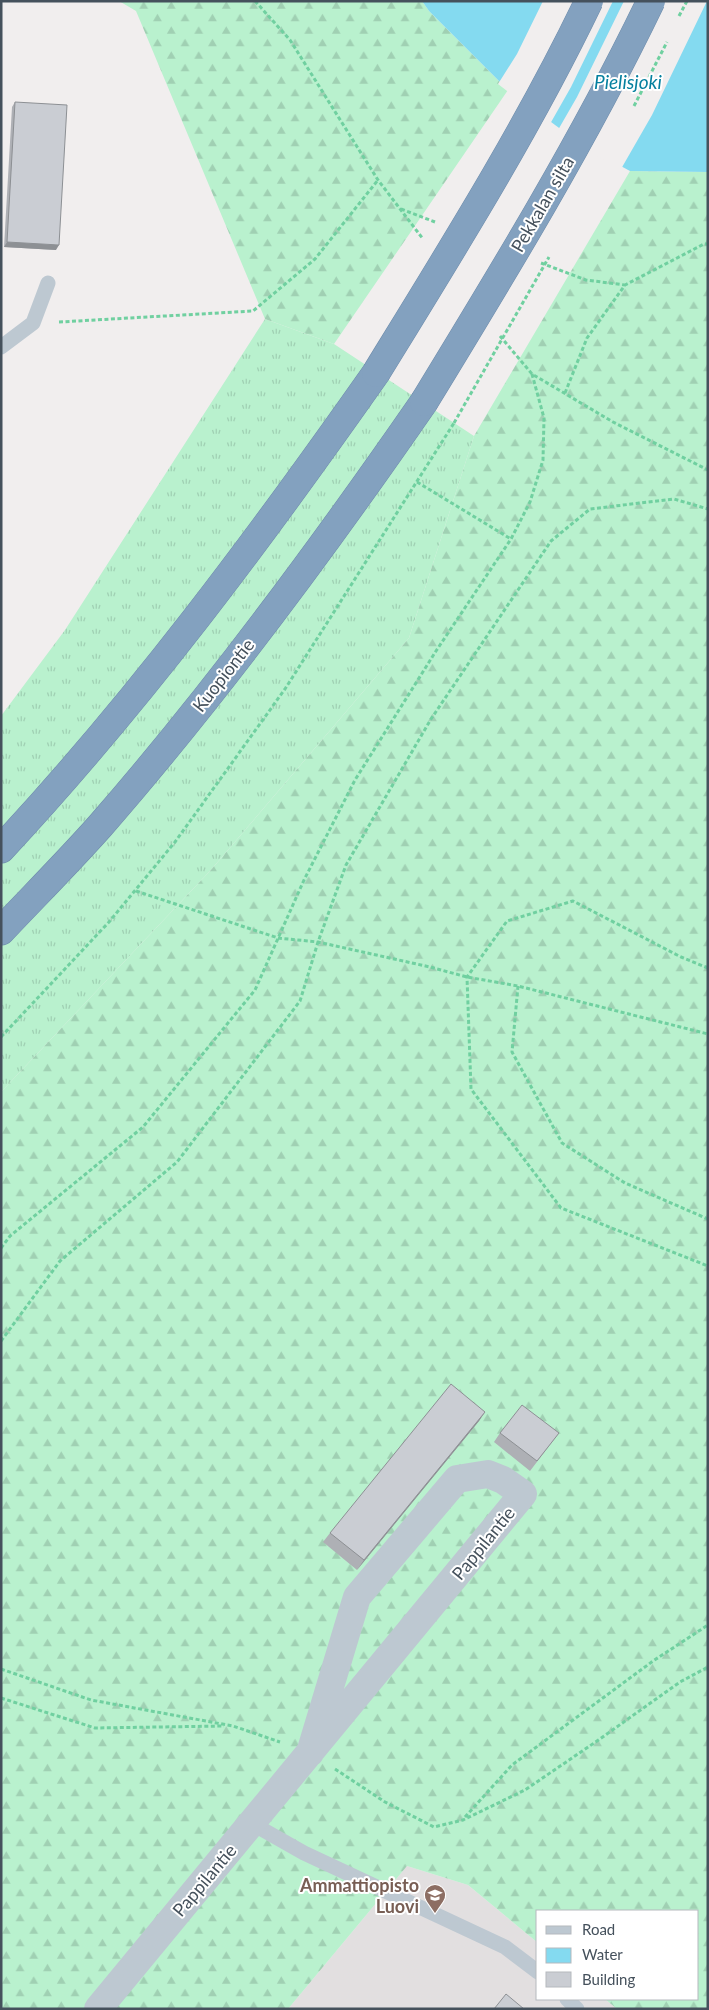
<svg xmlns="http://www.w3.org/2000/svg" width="709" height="2010" font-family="Lato,sans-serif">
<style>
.education{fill:#e2dfe0}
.grass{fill:url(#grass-tufts)}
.forest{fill:url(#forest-firs)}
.water{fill:#84daf0}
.pier{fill:#f1eeee}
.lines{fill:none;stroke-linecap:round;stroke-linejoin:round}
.motorway-casing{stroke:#6e8cab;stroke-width:29}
.path{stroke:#70d0a0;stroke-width:3;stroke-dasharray:4 2.5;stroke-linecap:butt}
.service{stroke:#bdc8d1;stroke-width:15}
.minor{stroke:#bdc8d1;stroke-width:28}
.motorway{stroke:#83a1bf;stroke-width:28}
.motorway-bridge-casing{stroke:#6e8cab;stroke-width:29;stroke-linecap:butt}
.path-bridge{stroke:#70d0a0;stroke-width:3;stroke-dasharray:4 2.5;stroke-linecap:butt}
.motorway-bridge{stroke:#83a1bf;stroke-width:28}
.wall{fill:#aeb0b5}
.shaded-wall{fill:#8d9094}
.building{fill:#cacdd3;stroke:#8d9094}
.labels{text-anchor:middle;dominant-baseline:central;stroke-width:4;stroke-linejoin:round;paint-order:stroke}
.street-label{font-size:18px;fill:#45515c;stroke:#fff}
.education-label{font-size:18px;font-weight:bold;fill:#785e54;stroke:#fff;text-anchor:end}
.water-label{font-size:19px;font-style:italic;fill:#06809f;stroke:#fff}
</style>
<defs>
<pattern id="grass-tufts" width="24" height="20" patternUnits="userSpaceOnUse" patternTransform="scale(1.25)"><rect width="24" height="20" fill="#b9f1ce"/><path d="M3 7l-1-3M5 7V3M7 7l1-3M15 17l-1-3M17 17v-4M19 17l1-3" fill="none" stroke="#a0d0b3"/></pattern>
<pattern id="forest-firs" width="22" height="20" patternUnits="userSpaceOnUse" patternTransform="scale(1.25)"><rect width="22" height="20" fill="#b9f1ce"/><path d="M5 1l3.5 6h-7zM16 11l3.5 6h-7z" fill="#a0d0b3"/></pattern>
</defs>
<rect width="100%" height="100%" fill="#f1eeee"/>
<path class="education" d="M 407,1866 L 468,1885 L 538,1943 L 538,1999 L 605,1999 L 617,2009 L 288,2009 Z"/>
<path class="grass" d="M 265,319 L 334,344 L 474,436 L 409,638 L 210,871 L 1,1092 L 1,716 L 65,630 Z"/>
<path class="forest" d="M 119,1 L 422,1 L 429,11 L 508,90 L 334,344 L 265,319 L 136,11 Z
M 630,171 L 708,172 L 708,2009 L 617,2009 L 605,1999 L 698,1999 L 698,1911 L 538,1911 L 538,1943 L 468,1885 L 407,1866 L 288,2009 L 1,2009 L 1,1092 L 210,871 L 409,638 L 474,436 Z"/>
<path class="water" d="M 422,1 L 708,1 L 708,172 L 630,171 L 582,145 L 508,90 L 429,11 Z"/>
<path class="pier" d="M 543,1 L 613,1 L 571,87 L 550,124 L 498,84 L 517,54 Z
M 624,1 L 707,1 L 652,115 L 621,169 L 580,147 L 558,130 L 577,97 Z"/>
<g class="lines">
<g class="motorway-casing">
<path id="motorway" d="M 1,849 C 139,701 260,538 376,373
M 1,931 C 34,896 68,862 100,826 C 217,692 323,548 424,402"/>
</g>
<path class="path" d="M 255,1 L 290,40 L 378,180 L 423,239
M 401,209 L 435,222
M 541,263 L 586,280 L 625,285
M 59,322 L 253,311 L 315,259 L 378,180
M 500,336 L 532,374 L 613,422 L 708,470
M 565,393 L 587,338 L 625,285 L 704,244 L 708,244
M 417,482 L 511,539
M 136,891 L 278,938 L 318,942 L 430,967 L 467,977 L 518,986 L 708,1034
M 708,968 L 681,957 L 573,901 L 507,921 L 467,977 L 471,1089 L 561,1208 L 708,1266
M 518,986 L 512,1052 L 562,1143 L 625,1183 L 708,1219
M 1,1037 L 109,922 L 175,842 L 285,689 L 454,423
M 1,1248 L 10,1236 L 143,1127 L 255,990 L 304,880 L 355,780 L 436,651 L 511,539 L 530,502 L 543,460 L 544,418 L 532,374
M 1,1341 L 60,1261 L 177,1162 L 300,1001 L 318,942 L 346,865 L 431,719 L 551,541 L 590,509 L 674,499 L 708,509
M 1,1669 L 91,1700 L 233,1726 L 280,1742
M 1,1698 L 95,1728 L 224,1726
M 335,1769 L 385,1802 L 434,1827 L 463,1820 L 525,1790 L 597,1741 L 680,1682 L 708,1667
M 465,1817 L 512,1765 L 653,1661 L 708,1625"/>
<path class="service" d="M 1,347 L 33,323 L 48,283
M 251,1823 L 304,1853 L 505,1947 L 538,1972
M 567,1999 L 577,2009"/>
<path class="minor" d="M 98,2009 C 239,1837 382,1666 523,1494 L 503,1480 L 488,1474 L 457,1479 L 357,1597 L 310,1753"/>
<use href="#motorway" class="motorway"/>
<g class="motorway-bridge-casing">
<path id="motorway-bridge" d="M 376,373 C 451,251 527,130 589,1
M 424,402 C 504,271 584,140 651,1"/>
</g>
<path class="path-bridge" d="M 679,16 L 687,1
M 634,106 L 667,42
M 454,423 L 549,257"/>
<use href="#motorway-bridge" class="motorway-bridge"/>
</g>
<path class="wall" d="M 15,102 L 56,250 L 4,247 L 12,107 Z
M 485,1412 L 479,1421 L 357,1570 L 323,1542 L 330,1533 Z
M 500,1433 L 559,1433 L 530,1471 L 494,1442 Z"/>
<path class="shaded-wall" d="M 7,242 L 59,245 L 56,250 L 4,247 Z
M 485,1412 L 479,1421 L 357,1570 L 364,1560 Z"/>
<path class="building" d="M 15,102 L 67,105 L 59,245 L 7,242 Z
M 451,1384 L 485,1412 L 364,1560 L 330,1533 Z
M 522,1405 L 559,1433 L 537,1461 L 500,1433 Z
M 506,1994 L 524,2009 L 494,2009 Z"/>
<defs>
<g id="school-pin" transform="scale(1.125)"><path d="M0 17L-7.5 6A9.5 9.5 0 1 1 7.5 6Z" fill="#8d6e63" stroke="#fff"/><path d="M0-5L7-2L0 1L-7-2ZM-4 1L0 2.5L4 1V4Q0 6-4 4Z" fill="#fff"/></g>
</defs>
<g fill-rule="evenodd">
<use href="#school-pin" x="435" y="1895"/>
</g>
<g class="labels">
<g class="street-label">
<text transform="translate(542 204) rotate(-60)">Pekkalan silta</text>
<text transform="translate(223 675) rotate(-52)">Kuopiontie</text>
<text transform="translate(483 1543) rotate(-51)">Pappilantie</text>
<text transform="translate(204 1880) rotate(-50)">Pappilantie</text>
</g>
<g class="education-label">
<text x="419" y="1885">Ammattiopisto<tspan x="419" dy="21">Luovi</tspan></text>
</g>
<g class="water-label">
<text x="628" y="81">Pielisjoki</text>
</g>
</g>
<rect width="709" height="2010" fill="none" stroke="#45515c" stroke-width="5"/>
<rect x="536" y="1910" width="162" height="90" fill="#ffffff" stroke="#b5b9be"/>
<rect x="546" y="1926" width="25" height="8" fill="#bdc8d1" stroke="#b5b9be"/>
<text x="582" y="1935" font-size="15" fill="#45515c">Road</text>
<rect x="546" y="1948" width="25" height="15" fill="#84daf0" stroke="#b5b9be"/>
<text x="582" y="1960" font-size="15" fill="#45515c">Water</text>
<rect x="546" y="1972" width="25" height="15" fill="#cacdd3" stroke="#b5b9be"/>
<text x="582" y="1985" font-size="15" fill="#45515c">Building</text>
</svg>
